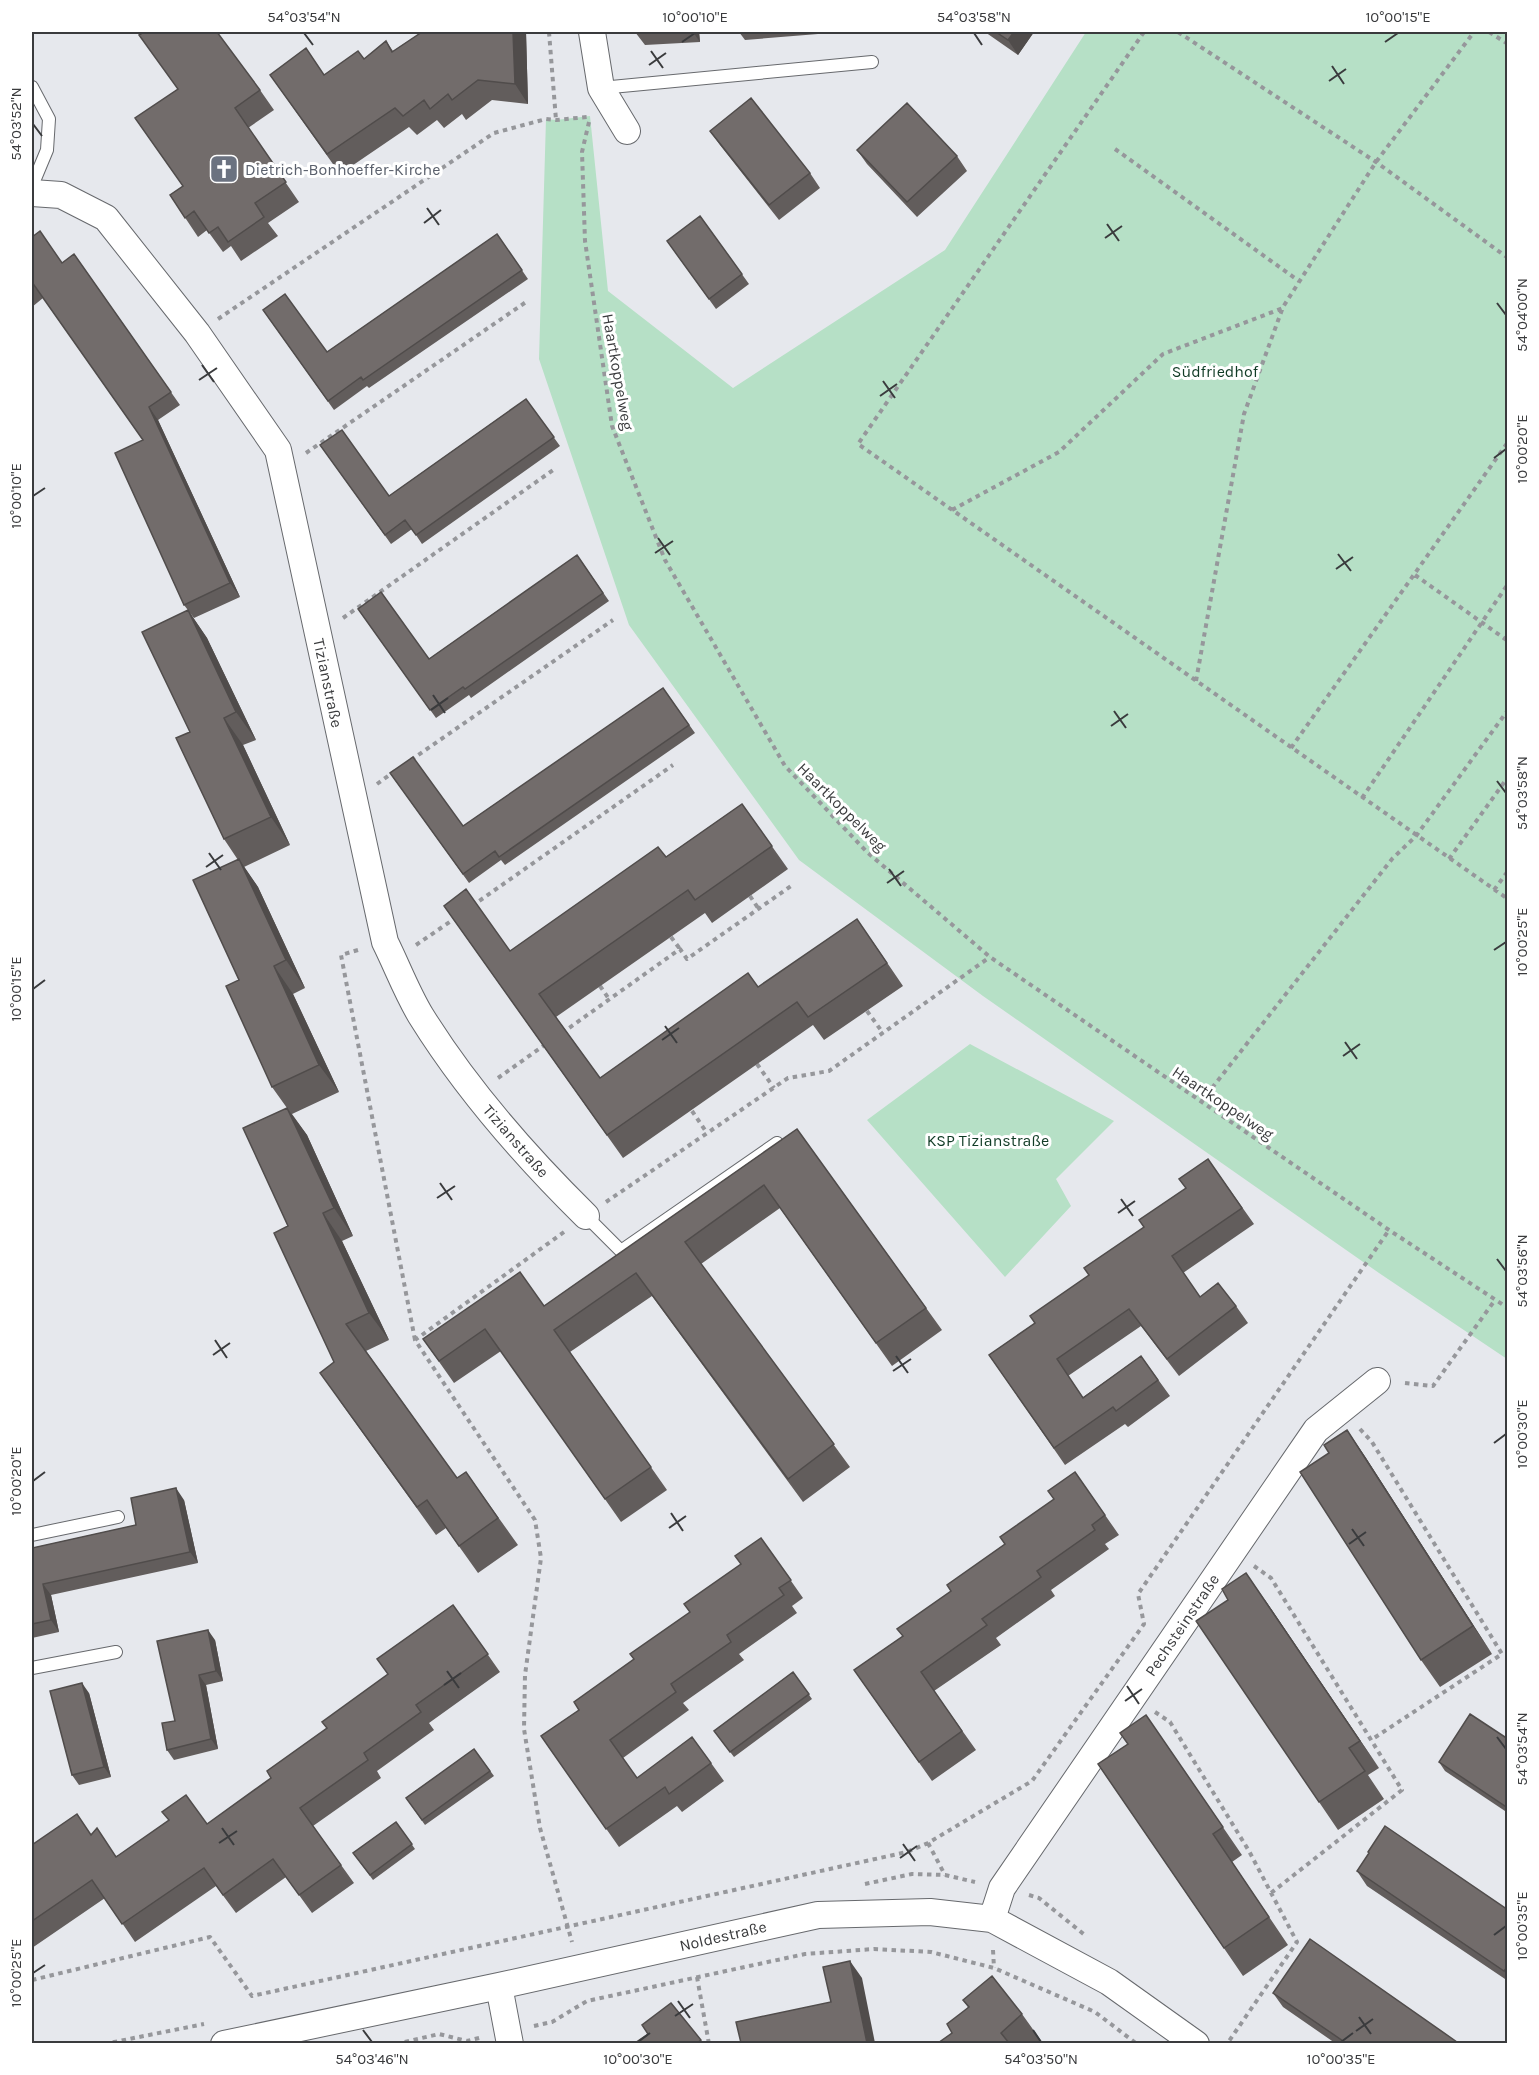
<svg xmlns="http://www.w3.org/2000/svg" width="1539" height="2075" font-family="Karla,sans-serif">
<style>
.green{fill:#b6e0c6}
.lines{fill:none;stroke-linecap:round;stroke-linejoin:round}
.lane-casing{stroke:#67696d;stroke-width:14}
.street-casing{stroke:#67696d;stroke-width:28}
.path{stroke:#96979b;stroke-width:4;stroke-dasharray:4.5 4.5;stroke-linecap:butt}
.lane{stroke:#fff;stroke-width:12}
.street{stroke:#fff;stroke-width:26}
.wall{fill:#625d5c}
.shaded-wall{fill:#504c4b}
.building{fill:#726c6b;stroke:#504c4b;stroke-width:1.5}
.ticks{fill:none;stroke:#3a3b3d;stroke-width:2}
.labels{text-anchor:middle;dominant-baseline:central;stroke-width:6;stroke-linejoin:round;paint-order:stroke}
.worship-label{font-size:16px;fill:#5b616d;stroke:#fff;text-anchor:start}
.park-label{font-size:16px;fill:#113c26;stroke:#fff}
.street-label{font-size:16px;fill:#3a3b3d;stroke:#fff}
.neatline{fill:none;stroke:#3a3b3d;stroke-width:2}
.ticks-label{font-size:15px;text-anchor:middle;fill:#3a3b3d}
</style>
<rect width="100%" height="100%" fill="#e6e8ed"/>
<path class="green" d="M 1086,32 L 1507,32 L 1507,1359 L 1379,1273 L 983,996 L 799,860 L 629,625 L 539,359 L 546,119 L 556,120 L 590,116 L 608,291 L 733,388 L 945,250 Z
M 970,1044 L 1114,1121 L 1056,1179 L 1071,1206 L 1005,1277 L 867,1120 Z"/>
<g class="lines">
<g class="lane-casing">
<path id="lane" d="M 32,87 L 49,119 L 47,150 L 32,186
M 601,88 L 872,62
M 586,1216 L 621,1251 L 777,1143
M 32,1535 L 118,1517
M 32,1668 L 116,1652"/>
</g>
<g class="street-casing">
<path id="street" d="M 592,32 L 601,88 L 627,131
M 32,193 L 61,195 L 106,218 L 197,333 L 278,450 L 385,942 C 397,966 407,993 421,1016 C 467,1090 524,1155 586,1216
M 992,1919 L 1002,1888 L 1316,1430 L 1377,1381
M 499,1986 L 510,2044
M 224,2044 L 499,1986 L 818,1915 L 930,1912 L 992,1919 L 1109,1982 L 1196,2044"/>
</g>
<path class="path" d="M 549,32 L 556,120
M 1144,32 L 858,444 L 1508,899
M 1178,32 L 1376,162 L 1508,258
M 1489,32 L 1508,44
M 589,122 L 582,152 L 585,241 L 612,426 L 665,560 L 785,766 L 868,853 L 990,957 L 1389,1230 L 1508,1308
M 1115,149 L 1299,281
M 218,319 L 494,133 L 546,119 L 556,120 L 587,117
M 306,453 L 526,302
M 952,510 L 1059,452 L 1163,354 L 1283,308
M 1415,575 L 1508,641
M 343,618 L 556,468
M 1196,681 L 1244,414 L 1283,307 L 1376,162 L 1474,32
M 1291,748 L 1508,442
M 411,760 L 613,620
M 377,784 L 395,771
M 1362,798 L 1508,584
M 1449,859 L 1508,777
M 1494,890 L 1508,871
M 750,896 L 758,908
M 472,906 L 673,765
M 671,937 L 680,949
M 416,945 L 457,917
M 358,950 L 341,955 L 415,1340
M 600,986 L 609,999
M 867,1011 L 883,1033
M 562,1033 L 680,949 L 687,959 L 791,886
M 757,1064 L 774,1088
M 498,1078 L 546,1044
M 1201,1102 L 1392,859 L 1416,836 L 1508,710
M 692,1111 L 707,1133
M 606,1202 L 788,1078 L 829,1071 L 990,957
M 564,1232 L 415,1340 L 535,1520 L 541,1558 L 525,1675 L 524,1729 L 540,1828 L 572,1942
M 1405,1383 L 1433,1386 L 1495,1300
M 1360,1429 L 1372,1442 L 1502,1654 L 1371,1740
M 1254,1566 L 1271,1578 L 1402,1790 L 1271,1893
M 1155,1712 L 1170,1722 L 1249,1851 L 1297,1942 L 1227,2044
M 928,1843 L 945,1875
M 865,1884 L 912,1874 L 945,1875 L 975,1882
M 1029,1895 L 1039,1898 L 1086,1936
M 993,1950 L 994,1968
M 697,1977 L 709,2044
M 32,1980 L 210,1937 L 252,1996 L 907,1852 L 928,1843 L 1032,1781 L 1144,1624 L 1138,1594 L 1389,1230
M 534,2026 L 552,2022 L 587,2001 L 805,1954 L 874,1949 L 931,1952 L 994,1968 L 1095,2012 L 1137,2044
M 104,2044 L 204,2024
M 396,2044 L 439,2034 L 467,2041 L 483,2037"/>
<use href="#lane" class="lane"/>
<use href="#street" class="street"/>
</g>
<path class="wall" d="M 422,32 L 526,32 L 528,104 L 492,100 L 466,120 L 462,114 L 444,128 L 437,120 L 417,135 L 409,127 L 340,174 L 270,75 L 325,75 L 364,59 L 386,41 L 393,51 Z
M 635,32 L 699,32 L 700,42 L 645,45 Z
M 739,32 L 818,32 L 818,34 L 745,40 Z
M 985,32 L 1034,32 L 1018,55 Z
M 260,90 L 274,110 L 248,128 L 299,202 L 268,223 L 278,236 L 241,261 L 231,246 L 223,252 L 207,230 L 198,237 L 170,195 L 183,186 L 135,118 Z
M 710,131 L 810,173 L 820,188 L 779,220 L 720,145 Z
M 857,150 L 957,156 L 967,171 L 917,217 L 867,164 Z
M 700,216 L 749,284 L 716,309 L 667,241 Z
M 497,234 L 528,279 L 369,388 L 367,386 L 334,410 L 263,310 L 327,352 Z
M 32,237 L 62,263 L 74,254 L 180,405 L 158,420 L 240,597 L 194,618 L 184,605 L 143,440 L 43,298 L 32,307 Z
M 526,399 L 560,446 L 422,544 L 412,529 L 391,544 L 320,445 L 389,496 Z
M 577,555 L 609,601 L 471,698 L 469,695 L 436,718 L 358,609 L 429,659 Z
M 188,610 L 207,638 L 256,740 L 243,745 L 290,845 L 244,867 L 258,887 L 305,988 L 293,994 L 339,1092 L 292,1114 L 307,1135 L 353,1236 L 342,1241 L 389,1340 L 366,1351 L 457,1478 L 466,1472 L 518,1545 L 478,1573 L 446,1528 L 436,1535 L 339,1400 L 334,1362 L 288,1226 L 287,1108 L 272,1087 L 239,980 L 238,860 L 224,839 Z
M 663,688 L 695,733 L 505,865 L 501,860 L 469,883 L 390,773 L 463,826 Z
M 742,804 L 788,869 L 712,923 L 705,913 L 556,1017 L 600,1078 L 758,987 L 873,942 L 903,986 L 824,1040 L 813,1025 L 623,1158 L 444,906 L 510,951 L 666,857 Z
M 797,1129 L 942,1330 L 892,1366 L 780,1208 L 701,1264 L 850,1467 L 803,1502 L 652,1296 L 570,1352 L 667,1490 L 621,1522 L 501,1351 L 454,1383 L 423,1339 L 544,1306 Z
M 1208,1159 L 1254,1224 L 1183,1273 L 1200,1297 L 1236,1306 L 1248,1323 L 1179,1376 L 1141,1326 L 1068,1376 L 1083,1397 L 1141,1356 L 1170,1396 L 1128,1427 L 1125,1424 L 1065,1465 L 989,1355 L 1035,1323 L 1144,1227 L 1186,1188 Z
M 1347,1430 L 1366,1458 L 1492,1654 L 1440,1687 L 1421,1660 L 1329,1453 Z
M 1075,1472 L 1119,1535 L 1105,1544 L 1109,1549 L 1051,1590 L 1055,1596 L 996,1638 L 1001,1645 L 934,1691 L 976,1750 L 932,1781 L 854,1670 L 903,1636 L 951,1591 L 1005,1544 L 1054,1499 Z
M 184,1500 L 198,1563 L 51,1595 L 59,1632 L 32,1638 L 32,1548 L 136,1525 Z
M 761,1538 L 803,1598 L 792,1606 L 797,1613 L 739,1654 L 744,1660 L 683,1703 L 689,1710 L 623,1758 L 637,1778 L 711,1763 L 724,1781 L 682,1812 L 677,1806 L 619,1847 L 541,1736 L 579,1710 L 634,1659 L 690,1612 L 741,1564 Z
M 1265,1600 L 1379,1768 L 1368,1775 L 1384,1799 L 1338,1830 L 1319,1802 Z
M 453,1605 L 500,1672 L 429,1723 L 434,1730 L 377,1771 L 381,1778 L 313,1826 L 354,1883 L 312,1913 L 286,1877 L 236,1913 L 216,1886 L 135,1942 L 105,1898 L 32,1948 L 32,1845 L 91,1834 L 116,1856 L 207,1824 L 271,1778 L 388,1674 L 377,1659 Z
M 215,1640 L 223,1681 L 206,1685 L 218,1749 L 174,1760 L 167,1750 L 175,1721 Z
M 793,1672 L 812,1699 L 734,1757 L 714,1731 Z
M 89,1693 L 111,1777 L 79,1785 L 72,1775 Z
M 1146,1715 L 1242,1855 L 1232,1862 L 1288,1945 L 1243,1976 L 1098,1764 L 1128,1744 Z
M 1508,1739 L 1508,1813 L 1445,1771 L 1439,1762 Z
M 474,1749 L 494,1776 L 425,1825 L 406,1798 Z
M 396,1822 L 415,1849 L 373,1880 L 353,1853 Z
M 1357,1871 L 1508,1910 L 1508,1981 L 1367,1886 Z
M 1273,1993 L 1457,2042 L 1458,2043 L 1335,2043 L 1283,2007 Z
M 963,2000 L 1022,2014 L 1042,2042 L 1040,2043 L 938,2043 L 952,2033 L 968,2007 Z"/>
<path class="shaded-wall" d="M 513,32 L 526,32 L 528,104 L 515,84 Z
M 693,32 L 699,32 L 700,42 Z
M 1014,32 L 1034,32 L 1018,55 L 1008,40 Z
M 149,407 L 158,420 L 240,597 L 230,583 Z
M 188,610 L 207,638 L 256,740 L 236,712 Z
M 224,718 L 243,745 L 290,845 L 271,817 Z
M 239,859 L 258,887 L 305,988 L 286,960 Z
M 274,966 L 293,994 L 339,1092 L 319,1065 Z
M 287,1108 L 307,1135 L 353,1236 L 334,1208 Z
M 323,1213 L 342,1241 L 389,1340 L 369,1313 Z
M 1347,1430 L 1366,1458 L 1492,1654 L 1473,1626 Z
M 176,1488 L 184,1500 L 198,1563 L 190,1552 Z
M 1246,1573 L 1265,1600 L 1379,1768 L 1360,1741 Z
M 43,1584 L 51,1595 L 59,1632 L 51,1620 Z
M 208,1630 L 215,1640 L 223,1681 L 216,1671 Z
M 199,1675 L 206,1685 L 218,1749 L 211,1739 Z
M 82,1683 L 89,1693 L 111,1777 L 104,1767 Z
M 850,1961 L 862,1978 L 875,2043 L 867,2043 Z
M 1508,1966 L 1508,1976 L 1504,1971 Z"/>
<path class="building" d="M 144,32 L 217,32 L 260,90 L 235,108 L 286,182 L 255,203 L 264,217 L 228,242 L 218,227 L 209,233 L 194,211 L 185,218 L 170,195 L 183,186 L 135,118 L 178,89 L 139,35 Z
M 422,32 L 513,32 L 515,84 L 478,80 L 452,100 L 448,94 L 430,109 L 424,100 L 403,116 L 395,108 L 327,154 L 270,75 L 306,48 L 324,75 L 358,51 L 364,59 L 386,41 L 392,52 Z
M 996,32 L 1014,32 L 1008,40 Z
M 751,98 L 810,173 L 769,205 L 710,131 Z
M 907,103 L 957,156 L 907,202 L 857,150 Z
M 700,216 L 742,274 L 709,299 L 667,241 Z
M 40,231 L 62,263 L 74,254 L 171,392 L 149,407 L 230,583 L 184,605 L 115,453 L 143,440 L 34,285 L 32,287 L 32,237 Z
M 497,234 L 522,270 L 363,380 L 361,377 L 328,401 L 263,310 L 285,294 L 327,352 Z
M 526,399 L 554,437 L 416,535 L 405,520 L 385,535 L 320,445 L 342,430 L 389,496 Z
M 577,555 L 603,593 L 465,689 L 463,687 L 430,710 L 358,609 L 381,592 L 429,659 Z
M 188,610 L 236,712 L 224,718 L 271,817 L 224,839 L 176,738 L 190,732 L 142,632 Z
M 663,688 L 689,725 L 499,857 L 495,851 L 463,874 L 390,773 L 413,757 L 463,826 Z
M 742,804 L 772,846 L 695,900 L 688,890 L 539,994 L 600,1078 L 748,973 L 758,987 L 857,919 L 887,963 L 808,1017 L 797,1002 L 607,1135 L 444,906 L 466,889 L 510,951 L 658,847 L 666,857 Z
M 239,859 L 286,960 L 274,966 L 319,1065 L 272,1087 L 226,986 L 239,980 L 193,880 Z
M 287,1108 L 334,1208 L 323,1213 L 369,1313 L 346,1324 L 457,1478 L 466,1472 L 498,1518 L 459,1546 L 427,1500 L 417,1507 L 320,1373 L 334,1362 L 274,1233 L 288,1226 L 243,1128 Z
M 797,1129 L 926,1308 L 876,1343 L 764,1185 L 685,1242 L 834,1444 L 788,1479 L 636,1273 L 554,1330 L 651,1467 L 605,1499 L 485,1329 L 439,1361 L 423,1339 L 520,1272 L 544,1306 Z
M 1208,1159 L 1242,1208 L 1172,1256 L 1200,1297 L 1218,1283 L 1236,1306 L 1167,1359 L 1129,1309 L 1057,1359 L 1083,1398 L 1141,1356 L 1158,1380 L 1116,1411 L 1113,1407 L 1054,1448 L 989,1355 L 1035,1323 L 1030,1316 L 1089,1275 L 1084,1268 L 1144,1227 L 1139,1220 L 1186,1188 L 1179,1179 Z
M 1347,1430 L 1473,1626 L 1421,1660 L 1300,1472 L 1329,1453 L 1324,1445 Z
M 1075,1472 L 1105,1515 L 1092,1525 L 1095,1530 L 1037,1571 L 1041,1577 L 982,1619 L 987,1625 L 921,1672 L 962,1731 L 919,1762 L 854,1670 L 903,1636 L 897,1629 L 951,1591 L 947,1585 L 1005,1544 L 1000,1537 L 1054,1499 L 1048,1491 Z
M 176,1488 L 190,1552 L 43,1584 L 51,1620 L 32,1624 L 32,1548 L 136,1525 L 131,1498 Z
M 761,1538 L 791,1580 L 779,1588 L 784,1595 L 727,1635 L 731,1642 L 671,1684 L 676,1692 L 610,1740 L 637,1778 L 692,1737 L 711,1763 L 669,1794 L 665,1787 L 606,1829 L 541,1736 L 579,1710 L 574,1702 L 634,1659 L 630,1654 L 690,1612 L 684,1604 L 741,1564 L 735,1556 Z
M 1246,1573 L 1360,1741 L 1349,1748 L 1365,1771 L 1319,1802 L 1196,1621 L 1228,1600 L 1222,1589 Z
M 453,1605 L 488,1654 L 416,1705 L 421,1712 L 364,1753 L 368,1760 L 300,1808 L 341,1865 L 299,1895 L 273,1859 L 223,1895 L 204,1868 L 122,1924 L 92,1880 L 32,1921 L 32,1845 L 77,1814 L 91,1835 L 97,1828 L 116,1857 L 169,1820 L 162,1812 L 186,1795 L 207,1824 L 271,1778 L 267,1771 L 327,1728 L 322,1722 L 388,1674 L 377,1659 Z
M 208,1630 L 216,1671 L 199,1675 L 211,1739 L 167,1750 L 162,1723 L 175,1721 L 157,1641 Z
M 793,1672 L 809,1694 L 730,1752 L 714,1731 Z
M 82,1683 L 104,1767 L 72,1775 L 50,1691 Z
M 1470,1714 L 1508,1739 L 1508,1808 L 1439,1762 Z
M 1146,1715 L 1223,1827 L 1213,1834 L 1269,1917 L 1224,1948 L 1098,1764 L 1128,1744 L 1120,1733 Z
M 474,1749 L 490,1771 L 422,1820 L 406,1798 Z
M 396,1822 L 412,1844 L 370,1875 L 353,1853 Z
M 1385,1826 L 1508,1910 L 1508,1966 L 1504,1971 L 1357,1871 L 1369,1853 L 1368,1852 Z
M 1310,1939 L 1457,2042 L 1456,2043 L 1346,2043 L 1273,1993 Z
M 850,1961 L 867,2043 L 741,2043 L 736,2022 L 831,2002 L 823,1967 Z
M 992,1976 L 1022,2014 L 1001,2033 L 1009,2043 L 938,2043 L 952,2033 L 947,2024 L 969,2007 L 963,2000 Z
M 671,2003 L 701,2040 L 697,2043 L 635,2043 L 648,2034 L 642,2025 Z"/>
<path class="ticks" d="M 304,33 L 313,45M 974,33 L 982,45M 682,42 L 695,33M 1385,42 L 1398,33M 651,51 L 663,68M 649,65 L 666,53M 1332,66 L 1344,84M 1329,81 L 1346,69M 33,124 L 42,136M 427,208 L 439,225M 424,223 L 441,210M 1107,224 L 1119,241M 1105,238 L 1122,226M 1497,303 L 1506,315M 202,365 L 214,382M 199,380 L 217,368M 883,381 L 895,398M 880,396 L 897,384M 1494,458 L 1506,449M 33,496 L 45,488M 658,538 L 670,555M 655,553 L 673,541M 1338,554 L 1351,571M 1336,569 L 1353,557M 433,695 L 445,713M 431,710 L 448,698M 1114,711 L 1126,728M 1111,726 L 1128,714M 1497,781 L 1506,793M 209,853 L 221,870M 206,867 L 223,855M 889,869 L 901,886M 887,883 L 904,871M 1494,950 L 1506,942M 33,989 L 45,980M 665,1026 L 677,1043M 662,1040 L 679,1028M 1345,1042 L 1357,1059M 1343,1056 L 1360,1044M 440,1183 L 452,1200M 437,1198 L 455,1186M 1121,1199 L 1133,1216M 1118,1213 L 1135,1201M 1497,1259 L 1506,1271M 215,1340 L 227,1358M 213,1355 L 230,1343M 896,1356 L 908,1373M 893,1371 L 911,1359M 1494,1443 L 1506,1434M 33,1481 L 45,1472M 671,1513 L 683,1531M 669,1528 L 686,1516M 1352,1529 L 1364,1546M 1349,1544 L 1366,1532M 447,1671 L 459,1688M 444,1685 L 461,1673M 1127,1686 L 1139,1704M 1125,1701 L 1142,1689M 1497,1737 L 1506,1749M 222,1828 L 234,1845M 219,1843 L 237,1831M 903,1844 L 915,1861M 900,1858 L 917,1846M 1494,1935 L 1506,1926M 33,1973 L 45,1965M 678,2001 L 690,2018M 675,2016 L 693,2004M 1359,2017 L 1371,2034M 363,2030 L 372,2042M 1033,2030 L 1041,2042M 1356,2031 L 1373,2019M 638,2042 L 650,2033M 1341,2042 L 1353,2033"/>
<defs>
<g id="church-square" transform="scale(1.5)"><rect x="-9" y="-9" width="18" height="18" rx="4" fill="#6b7280" stroke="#fff"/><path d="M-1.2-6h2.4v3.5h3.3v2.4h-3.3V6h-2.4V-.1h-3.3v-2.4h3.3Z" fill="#fff"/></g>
</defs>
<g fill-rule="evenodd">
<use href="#church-square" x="224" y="169"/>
</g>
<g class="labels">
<g class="worship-label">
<text x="245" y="169">Dietrich-Bonhoeffer-Kirche</text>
</g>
<g class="park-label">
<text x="1215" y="371">Südfriedhof</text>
<text x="988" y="1140">KSP Tizianstraße</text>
</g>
<g class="street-label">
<text transform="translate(618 372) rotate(80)">Haartkoppelweg</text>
<text transform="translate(328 683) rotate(78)">Tizianstraße</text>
<text transform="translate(842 807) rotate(45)">Haartkoppelweg</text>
<text transform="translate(1223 1103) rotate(34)">Haartkoppelweg</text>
<text transform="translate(516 1141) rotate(49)">Tizianstraße</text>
<text transform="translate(1182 1625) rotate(-56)">Pechsteinstraße</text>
<text transform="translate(723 1936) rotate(-13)">Noldestraße</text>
</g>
</g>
<rect width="1539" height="2075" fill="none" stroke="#ffffff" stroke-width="66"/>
<rect x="33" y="33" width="1473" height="2009" class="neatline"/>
<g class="ticks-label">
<text x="304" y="22">54°03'54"N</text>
<text x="695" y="22">10°00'10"E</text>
<text x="974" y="22">54°03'58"N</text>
<text x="1398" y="22">10°00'15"E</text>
<text transform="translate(16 124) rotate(-90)" y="5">54°03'52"N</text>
<text transform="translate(1522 315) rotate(-90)" y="5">54°04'00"N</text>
<text transform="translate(1522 449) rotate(-90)" y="5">10°00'20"E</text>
<text transform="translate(16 496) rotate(-90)" y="5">10°00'10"E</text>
<text transform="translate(1522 793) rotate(-90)" y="5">54°03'58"N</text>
<text transform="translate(1522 942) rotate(-90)" y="5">10°00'25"E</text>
<text transform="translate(16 989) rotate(-90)" y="5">10°00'15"E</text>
<text transform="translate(1522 1271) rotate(-90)" y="5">54°03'56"N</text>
<text transform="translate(1522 1434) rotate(-90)" y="5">10°00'30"E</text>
<text transform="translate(16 1481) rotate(-90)" y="5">10°00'20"E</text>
<text transform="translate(1522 1749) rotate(-90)" y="5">54°03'54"N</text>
<text transform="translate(1522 1926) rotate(-90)" y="5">10°00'35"E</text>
<text transform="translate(16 1973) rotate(-90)" y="5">10°00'25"E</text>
<text x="372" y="2064">54°03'46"N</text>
<text x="638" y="2064">10°00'30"E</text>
<text x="1041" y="2064">54°03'50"N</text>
<text x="1341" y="2064">10°00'35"E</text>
</g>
</svg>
